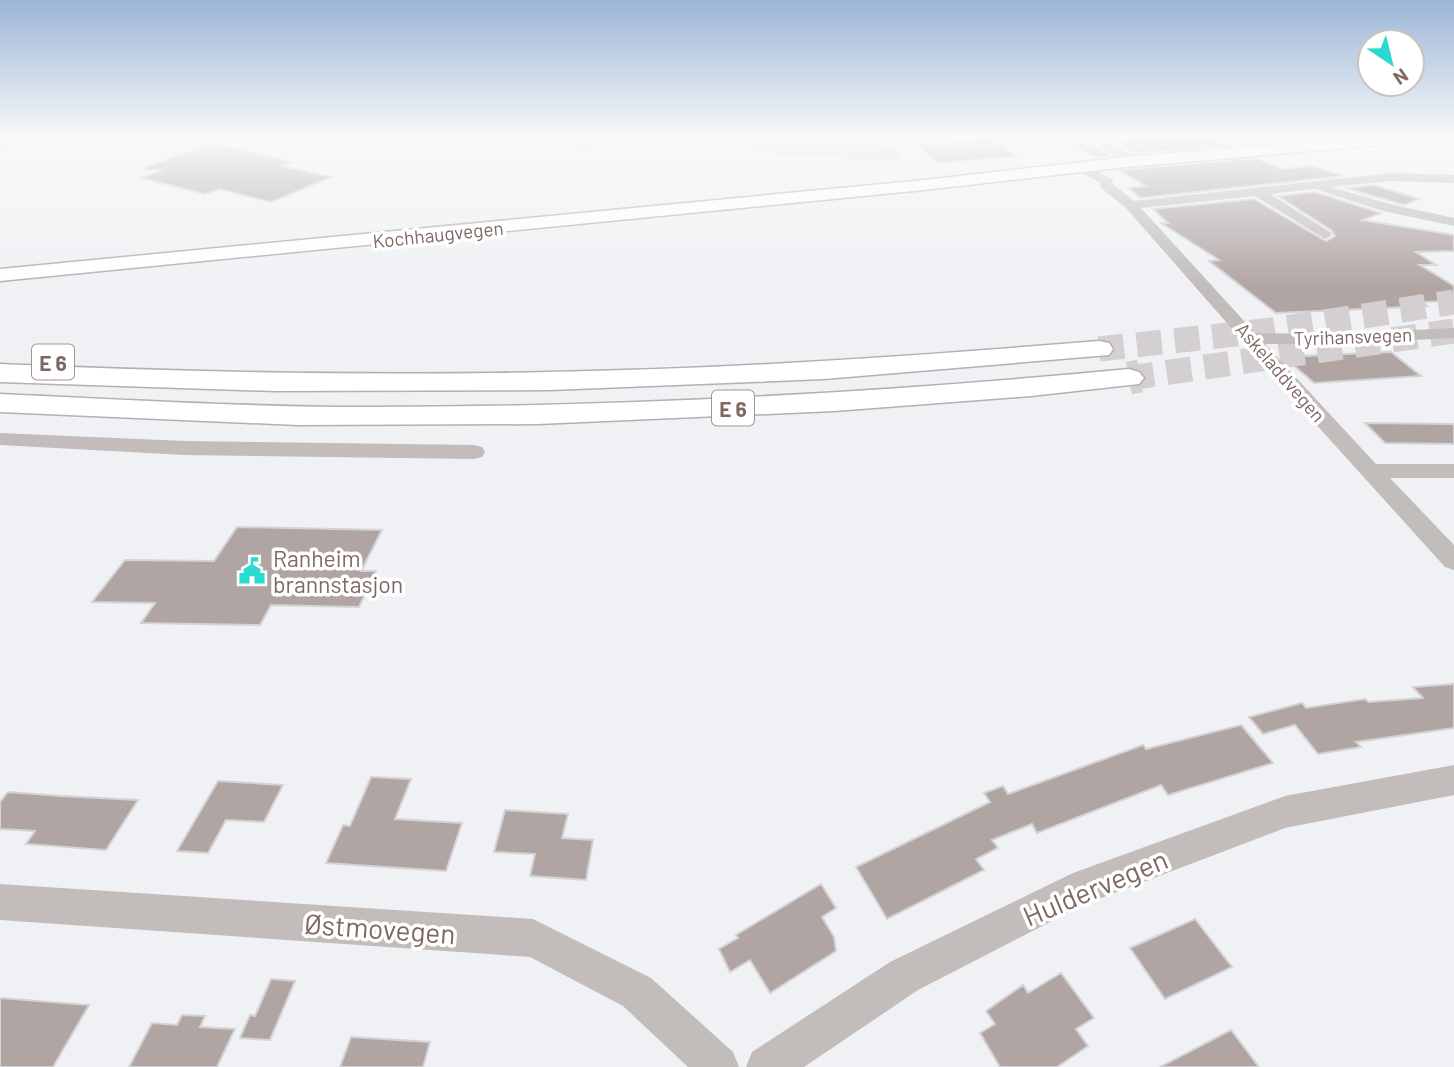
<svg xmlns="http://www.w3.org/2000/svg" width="1454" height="1067" font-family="Barlow,sans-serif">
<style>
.green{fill:#d7d4dd}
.building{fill:#b1a5a4;stroke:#d3d3d5;stroke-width:2}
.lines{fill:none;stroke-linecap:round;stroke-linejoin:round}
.highway-tunnel-far1{stroke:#d4cfd0;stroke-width:25;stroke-dasharray:25 13;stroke-linecap:butt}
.highway-tunnel{stroke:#d4cfd0;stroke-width:33;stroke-dasharray:33 17;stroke-linecap:butt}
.major-casing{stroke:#b6afae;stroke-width:3}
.highway-casing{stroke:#b5afae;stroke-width:3}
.minor{fill:#c2bcba;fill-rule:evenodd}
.major{fill:#fff;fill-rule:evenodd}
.highway{fill:#fff;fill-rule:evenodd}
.labels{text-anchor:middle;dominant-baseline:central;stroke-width:7;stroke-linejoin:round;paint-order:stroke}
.far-street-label{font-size:19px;fill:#7f6864;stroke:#fff}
.shield{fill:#fff;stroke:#a59592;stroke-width:2}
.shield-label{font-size:21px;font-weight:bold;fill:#7f6864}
.poi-label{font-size:23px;fill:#7f6864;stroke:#fff;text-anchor:start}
.near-street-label{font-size:28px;fill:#7f6864;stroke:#fff}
</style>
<rect width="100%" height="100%" fill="#f0f1f4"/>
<path class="green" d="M 584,138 L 882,138 L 887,142 L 879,143 L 876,147 L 898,150 L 903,159 L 898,161 L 783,155 L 715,139 L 572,149 Z"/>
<path class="building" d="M 991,138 L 1018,156 L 939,163 L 915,144 Z
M 1139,138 L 1213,138 L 1231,146 L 1137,153 L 1111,140 Z
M 1090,142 L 1110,156 L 1097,158 L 1072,144 Z
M 213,143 L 292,162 L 282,166 L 332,177 L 271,202 L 220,189 L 205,194 L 141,178 L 162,170 L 146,170 L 145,167 Z
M 1257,158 L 1281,169 L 1312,166 L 1343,176 L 1140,198 L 1129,188 L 1146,186 L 1119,170 Z
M 1374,185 L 1419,199 L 1405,205 L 1345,188 Z
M 1315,192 L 1381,213 L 1363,220 L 1454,235 L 1454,251 L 1416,252 L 1436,265 L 1420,265 L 1454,286 L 1454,301 L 1422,302 L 1427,306 L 1276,313 L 1209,261 L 1219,260 L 1161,223 L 1168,223 L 1153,209 L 1254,199 L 1326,241 L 1335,236 L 1331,230 L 1278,196 Z
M 1391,352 L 1421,376 L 1314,383 L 1284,357 Z
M 1365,423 L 1454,424 L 1454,444 L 1385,443 Z
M 237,527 L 382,530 L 361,571 L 376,571 L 359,607 L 271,605 L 260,625 L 141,623 L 155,603 L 92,602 L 125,560 L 214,561 Z
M 1454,684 L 1454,728 L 1356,742 L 1361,747 L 1318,754 L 1295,725 L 1263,734 L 1249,717 L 1302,703 L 1306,708 L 1365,699 L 1369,702 L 1423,698 L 1413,687 Z
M 1241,725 L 1273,763 L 1168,795 L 1161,785 L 1037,833 L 1032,824 L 992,840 L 998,848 L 976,859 L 984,870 L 887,919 L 856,867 L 990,802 L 984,793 L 1003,786 L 1008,794 L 1143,745 L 1146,749 Z
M 371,777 L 411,779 L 395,819 L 462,823 L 446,871 L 326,863 L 343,825 L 350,826 Z
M 218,781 L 283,785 L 264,822 L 226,820 L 208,853 L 177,851 Z
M 8,792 L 61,796 L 138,800 L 106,850 L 26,844 L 35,831 L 0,829 L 0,802 Z
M 505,810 L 568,814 L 562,838 L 593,840 L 586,880 L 530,876 L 535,854 L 494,852 Z
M 821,884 L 836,908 L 822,917 L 834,937 L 836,951 L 770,993 L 750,960 L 730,972 L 719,949 L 738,938 L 736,935 Z
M 1195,919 L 1232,967 L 1165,999 L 1130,948 Z
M 1061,973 L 1094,1018 L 1076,1029 L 1088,1046 L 1057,1067 L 1000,1067 L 980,1033 L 995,1024 L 986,1011 L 1023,985 L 1028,993 Z
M 271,979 L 295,981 L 270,1040 L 240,1038 L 250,1015 L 255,1016 Z
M 0,998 L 89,1005 L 53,1067 L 0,1067 Z
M 182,1015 L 205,1016 L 200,1027 L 235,1029 L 217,1067 L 129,1067 L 152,1023 L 177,1025 Z
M 1231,1030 L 1259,1067 L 1160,1067 Z
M 351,1037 L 430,1042 L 423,1067 L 340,1067 Z"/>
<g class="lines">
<path class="highway-tunnel-far1" d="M 1099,349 L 1273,330 L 1454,302
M 1129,378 L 1454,331"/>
<path class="highway-tunnel" d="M 1129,378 L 1140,376"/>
<g class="major-casing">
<path id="major" d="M 1356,138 L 1413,138 L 1405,143 L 1126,167 L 924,190 L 0,281 L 0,269 L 924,180 L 1126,157 Z"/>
</g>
<g class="highway-casing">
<path id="highway" d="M 1099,341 L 1109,343 L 1113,349 L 1109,355 L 824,379 L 550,390 L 275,391 L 0,382 L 0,364 C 182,372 365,376 547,372 C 731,369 915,356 1099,341 Z
M 1129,369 L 1139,372 L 1144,378 L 1139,384 L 1031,396 L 834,411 L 538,424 L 298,425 L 0,412 L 0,394 C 113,399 227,406 341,407 C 604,408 867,394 1129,369 Z"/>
</g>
<path class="minor" d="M 11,138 L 27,138 L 0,150 L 0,142 Z
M 1088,138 L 1102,138 L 1126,152 L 1150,161 L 1144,165 L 1118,158 Z
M 1085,165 L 1112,179 L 1113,184 L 1134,201 L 1390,173 L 1454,175 L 1454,183 L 1390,181 L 1331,187 L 1390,204 L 1454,218 L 1454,226 L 1383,211 L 1315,189 L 1270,194 L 1330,232 L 1332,235 L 1325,239 L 1255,196 L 1141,208 L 1255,333 L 1330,334 L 1454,328 L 1454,338 L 1330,344 L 1265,344 L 1376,464 L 1454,464 L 1454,478 L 1390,478 L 1454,545 L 1454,570 L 1445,567 L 1313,421 L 1126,208 L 1101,188 L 1100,183 L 1081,172 L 1079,169 Z
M 0,433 L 185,441 L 474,445 L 482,447 L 485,452 L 482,457 L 474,459 L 185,455 L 0,445 Z
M 1454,765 L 1454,795 L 1285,828 L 1083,905 L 918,990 L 804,1067 L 746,1067 L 752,1052 L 890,962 L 1073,873 L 1285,796 Z
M 0,884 L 533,919 L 651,978 L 733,1052 L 739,1067 L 688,1067 L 623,1006 L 530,957 L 0,920 Z"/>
<use href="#major" class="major"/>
<use href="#highway" class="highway"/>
</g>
<linearGradient id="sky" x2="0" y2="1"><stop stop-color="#9bb5d5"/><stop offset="0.48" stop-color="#f8f9fa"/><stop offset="1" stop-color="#f8f9fa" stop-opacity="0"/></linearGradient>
<rect width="1454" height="287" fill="url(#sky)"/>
<defs>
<g id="civic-bare" transform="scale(2.1)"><path d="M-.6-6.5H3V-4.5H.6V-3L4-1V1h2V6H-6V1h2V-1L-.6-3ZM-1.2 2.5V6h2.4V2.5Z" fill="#2ad9d0" stroke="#fff" stroke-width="2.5" paint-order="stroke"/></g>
</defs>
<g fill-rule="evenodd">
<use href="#civic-bare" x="252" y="571"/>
</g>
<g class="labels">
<g class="far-street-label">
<text transform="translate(438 234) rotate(-6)">Kochhaugvegen</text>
<text transform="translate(1353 336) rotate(-2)">Tyrihansvegen</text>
<text transform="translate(1281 372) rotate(49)">Askeladdvegen</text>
</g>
<g class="shield">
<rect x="32" y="344.5" width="42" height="35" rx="5"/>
<rect x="712" y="390.5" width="42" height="35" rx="5"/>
</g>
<g class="shield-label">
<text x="53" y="362">E 6</text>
<text x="733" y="408">E 6</text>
</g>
<g class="poi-label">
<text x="273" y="558">Ranheim<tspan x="273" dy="26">brannstasjon</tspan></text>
</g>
<g class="near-street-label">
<text transform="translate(1095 887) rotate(-23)">Huldervegen</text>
<text transform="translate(380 928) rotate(4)">Østmovegen</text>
</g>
</g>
<g transform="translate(1391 63) rotate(145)"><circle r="33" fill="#ffffff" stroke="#ccc3c1" stroke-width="2"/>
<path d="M0-5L12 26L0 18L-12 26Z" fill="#2ad9d0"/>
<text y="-10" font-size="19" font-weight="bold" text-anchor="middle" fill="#7f6864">N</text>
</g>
</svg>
